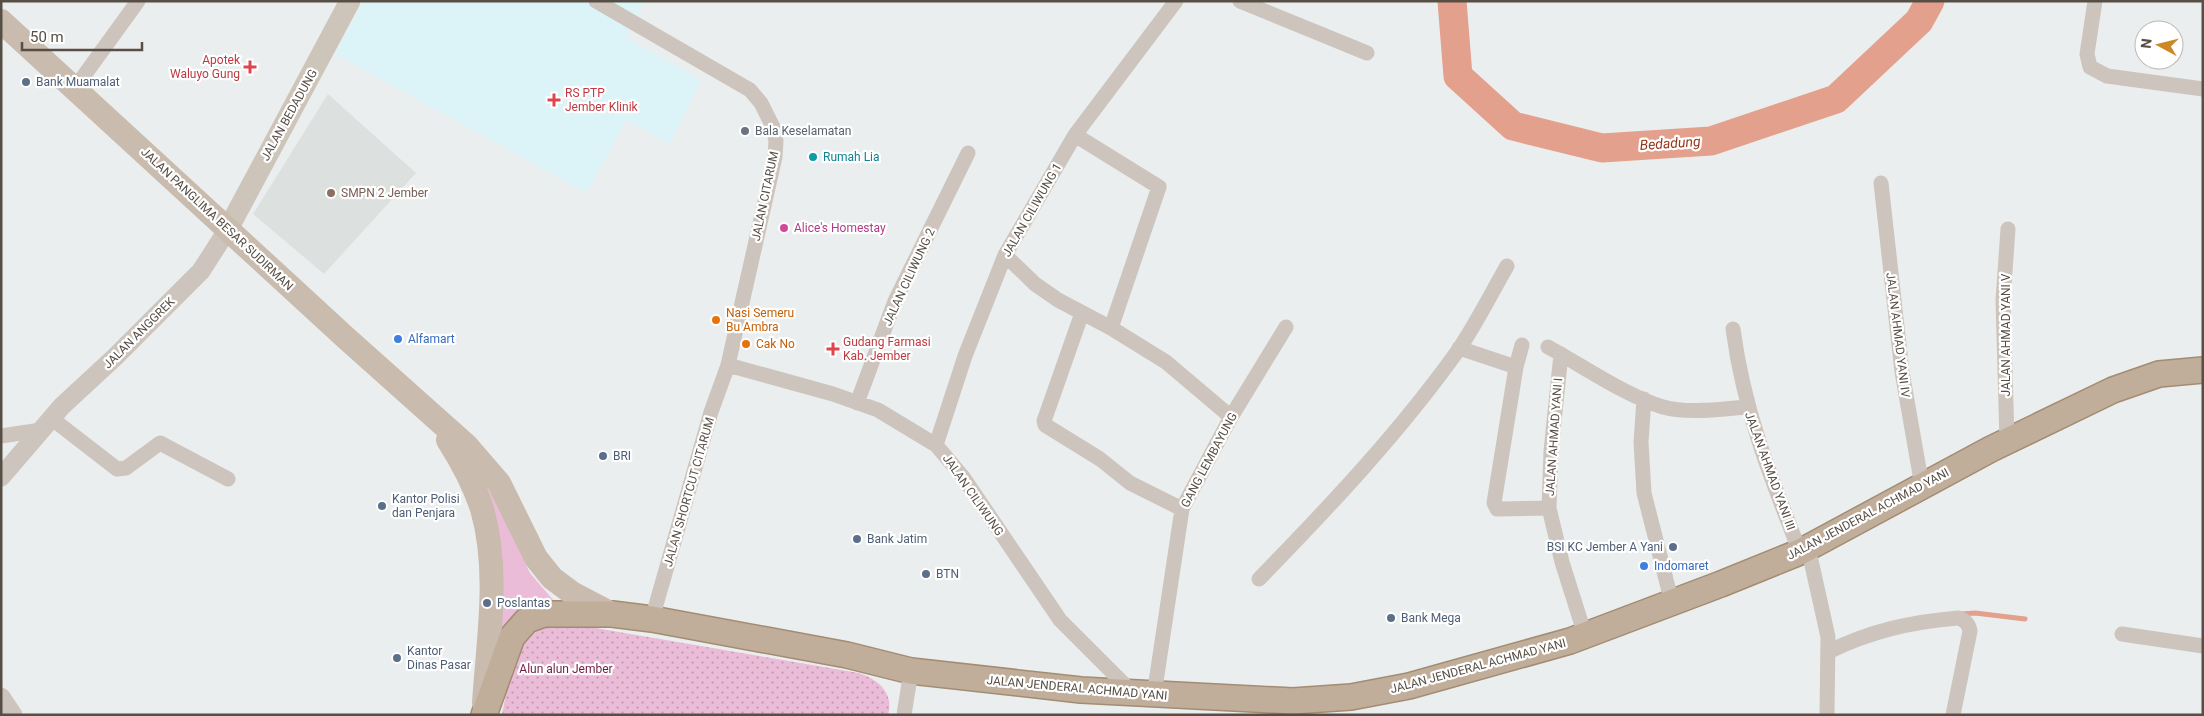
<svg xmlns="http://www.w3.org/2000/svg" width="2204" height="716" font-family="Roboto,sans-serif">
<style>
.education{fill:#dce0df}
.medical{fill:#dcf4f8}
.grass{fill:#eabcd7}
.park{fill:url(#park-dots)}
.lines{fill:none;stroke-linecap:round;stroke-linejoin:round}
.stream{stroke:#e3a08c;stroke-width:5}
.river{stroke:#e3a08c;stroke-width:29}
.trunk-casing{stroke:#a38c72;stroke-width:28}
.minor{stroke:#cdc5bd;stroke-width:15}
.tertiary{stroke:#cdc5bd;stroke-width:19}
.secondary{stroke:#cec5ba;stroke-width:21}
.primary{stroke:#c9bbad;stroke-width:24}
.trunk{stroke:#c0ae9a;stroke-width:25}
.health-dot{fill:#e0444e;stroke:#fff;stroke-width:2}
.service-dot{fill:#5c6f8a;stroke:#fff;stroke-width:2}
.worship-dot{fill:#6b7280;stroke:#fff;stroke-width:2}
.culture-dot{fill:#0f9aa8;stroke:#fff;stroke-width:2}
.education-dot{fill:#8d6e63;stroke:#fff;stroke-width:2}
.hotel-dot{fill:#d1479c;stroke:#fff;stroke-width:2}
.food-dot{fill:#e8710a;stroke:#fff;stroke-width:2}
.shop-dot{fill:#3f7fe0;stroke:#fff;stroke-width:2}
.labels{text-anchor:middle;dominant-baseline:central;stroke-width:4.5;stroke-linejoin:round;paint-order:stroke}
.health-label{font-size:12px;fill:#be3a42;stroke:#fff;text-anchor:start}
.service-label{font-size:12px;fill:#4e5e75;stroke:#fff;text-anchor:start}
.street-label{font-size:12px;fill:#574e45;stroke:#fff}
.worship-label{font-size:12px;fill:#5b616d;stroke:#fff;text-anchor:start}
.culture-label{font-size:12px;fill:#0d838f;stroke:#fff;text-anchor:start}
.education-label{font-size:12px;fill:#785e54;stroke:#fff;text-anchor:start}
.hotel-label{font-size:12px;fill:#b23c85;stroke:#fff;text-anchor:start}
.food-label{font-size:12px;fill:#c56008;stroke:#fff;text-anchor:start}
.shop-label{font-size:12px;fill:#366cbe;stroke:#fff;text-anchor:start}
.park-label{font-size:12px;fill:#711d45;stroke:#fff}
.water-label{font-size:14px;font-style:italic;fill:#983617;stroke:#fff}
</style>
<defs>
<pattern id="park-dots" width="8" height="8" patternUnits="userSpaceOnUse" patternTransform="scale(1.25)"><rect width="8" height="8" fill="#eabcd7"/><path d="M2 2h.1M6 6h.1" fill="none" stroke="#c09bb0" stroke-width="1.8" stroke-linecap="round"/></pattern>
</defs>
<rect width="100%" height="100%" fill="#ebeeee"/>
<path class="education" d="M 328,94 L 416,173 L 324,274 L 253,214 Z"/>
<path class="medical" d="M 363,1 L 645,1 L 625,37 L 701,80 L 670,144 L 626,120 L 587,193 L 335,54 Z"/>
<path class="grass" d="M 474,463 L 499,507 L 530,573 L 554,601 L 497,651 Z"/>
<path class="park" d="M 566,623 L 859,673 C 879,680 894,693 888,715 L 502,715 L 514,651 L 536,627 Z"/>
<g class="lines">
<path class="stream" d="M 1962,614 L 1975,613 L 2025,619"/>
<path class="river" d="M 1452,1 L 1458,76 L 1513,126 L 1602,148 L 1711,141 L 1836,99 L 1919,21 L 1930,1"/>
<g class="trunk-casing">
<path id="trunk" d="M 484,715 L 512,637 L 527,620 L 544,614 L 612,614 L 652,619 L 847,655 L 911,671 L 1081,690 L 1293,701 L 1351,697 L 1409,686 L 1570,641 L 1721,584 L 1800,552 L 1991,449 L 2113,390 L 2159,374 L 2203,370"/>
</g>
<path class="minor" d="M 596,1 L 750,90 L 761,103 L 773,127 L 776,141 L 775,157 L 728,365 L 711,412 L 652,619
M 1240,1 L 1367,53
M 2095,1 L 2087,54 L 2090,67 L 2107,76 L 2203,89
M 75,88 L 138,1
M 1075,135 L 1159,187 L 1111,328
M 1881,183 L 1902,372 L 1922,486
M 1005,255 L 1035,284 L 1058,300 L 1111,328 L 1166,362 L 1231,417
M 1082,313 L 1044,421 L 1045,425 L 1100,459 L 1130,483 L 1182,509
M 1733,329 C 1744,411 1770,476 1800,552
M 1522,345 L 1516,367 L 1494,503 L 1497,509 L 1549,508
M 1548,347 C 1583,366 1626,396 1663,407 C 1689,414 1721,409 1747,407
M 1459,348 L 1516,367
M 1561,354 L 1551,451 L 1549,508 L 1562,562 L 1585,635
M 728,365 L 833,394 L 878,410 L 936,445 L 963,477 L 1060,620 L 1133,693
M 1644,399 L 1641,442 L 1644,493 L 1672,603
M 857,403 L 895,301 L 968,153
M 51,418 L 117,469 L 126,468 L 160,443 L 228,479
M 1,436 L 41,430
M 2007,441 L 2003,300 L 2008,229
M 936,445 L 965,356 L 1005,255 L 1075,135 L 1176,1
M 1808,547 L 1828,637 L 1827,715
M 1259,579 C 1330,506 1400,432 1459,349 C 1477,322 1491,294 1507,266
M 2122,634 L 2203,646
M 1828,652 C 1870,631 1911,622 1958,618 C 1965,620 1969,624 1970,631 L 1953,715
M 1154,695 L 1182,509 L 1231,417 L 1286,327
M 904,715 L 911,671"/>
<path class="tertiary" d="M 1,477 L 62,406 L 115,357 L 201,271 L 228,229
M 1,697 L 13,715"/>
<path class="secondary" d="M 228,229 L 350,1"/>
<path class="primary" d="M 1,21 L 346,338 L 467,446 L 499,483 L 536,558 L 552,578 L 572,593 L 612,614
M 448,440 C 462,462 474,484 482,509 C 500,571 488,640 484,703"/>
<use href="#trunk" class="trunk"/>
</g>
<g class="health-dot">
<path d="M247.5 59.5h5v5h5v5h-5v5h-5v-5h-5v-5h5z"/>
<path d="M551.5 92.5h5v5h5v5h-5v5h-5v-5h-5v-5h5z"/>
<path d="M830.5 341.5h5v5h5v5h-5v5h-5v-5h-5v-5h5z"/>
</g>
<g class="service-dot">
<circle cx="26" cy="82" r="5"/>
<circle cx="603" cy="456" r="5"/>
<circle cx="382" cy="506" r="5"/>
<circle cx="857" cy="539" r="5"/>
<circle cx="1673" cy="547" r="5"/>
<circle cx="926" cy="574" r="5"/>
<circle cx="487" cy="603" r="5"/>
<circle cx="1391" cy="618" r="5"/>
<circle cx="397" cy="658" r="5"/>
</g>
<circle class="worship-dot" cx="745" cy="131" r="5"/>
<circle class="culture-dot" cx="813" cy="157" r="5"/>
<circle class="education-dot" cx="331" cy="193" r="5"/>
<circle class="hotel-dot" cx="784" cy="228" r="5"/>
<g class="food-dot">
<circle cx="716" cy="320" r="5"/>
<circle cx="746" cy="344" r="5"/>
</g>
<g class="shop-dot">
<circle cx="398" cy="339" r="5"/>
<circle cx="1644" cy="566" r="5"/>
</g>
<g class="labels">
<g class="health-label">
<text x="240" y="60" text-anchor="end">Apotek<tspan x="240" dy="14">Waluyo Gung</tspan></text>
<text x="565" y="93">RS PTP<tspan x="565" dy="14">Jember Klinik</tspan></text>
<text x="843" y="342">Gudang Farmasi<tspan x="843" dy="14">Kab. Jember</tspan></text>
</g>
<g class="service-label">
<text x="36" y="82">Bank Muamalat</text>
<text x="613" y="456">BRI</text>
<text x="392" y="499">Kantor Polisi<tspan x="392" dy="14">dan Penjara</tspan></text>
<text x="867" y="539">Bank Jatim</text>
<text x="1663" y="547" text-anchor="end">BSI KC Jember A Yani</text>
<text x="936" y="574">BTN</text>
<text x="497" y="603">Poslantas</text>
<text x="1401" y="618">Bank Mega</text>
<text x="407" y="651">Kantor<tspan x="407" dy="14">Dinas Pasar</tspan></text>
</g>
<g class="street-label">
<text transform="translate(289 115) rotate(-61)">JALAN BEDADUNG</text>
<text transform="translate(765 196) rotate(-78)">JALAN CITARUM</text>
<text transform="translate(1032 210) rotate(-60)">JALAN CILIWUNG 1</text>
<text transform="translate(217 219) rotate(43)">JALAN PANGLIMA BESAR SUDIRMAN</text>
<text transform="translate(909 277) rotate(-65)">JALAN CILIWUNG 2</text>
<text transform="translate(139 333) rotate(-45)">JALAN ANGGREK</text>
<text transform="translate(1898 335) rotate(83)">JALAN AHMAD YANI IV</text>
<text transform="translate(2006 335) rotate(-90)">JALAN AHMAD YANI V</text>
<text transform="translate(1554 437) rotate(-86)">JALAN AHMAD YANI I</text>
<text transform="translate(1209 460) rotate(-62)">GANG LEMBAYUNG</text>
<text transform="translate(1770 471) rotate(70)">JALAN AHMAD YANI III</text>
<text transform="translate(689 492) rotate(-74)">JALAN SHORTCUT CITARUM</text>
<text transform="translate(973 495) rotate(55)">JALAN CILIWUNG</text>
<text transform="translate(1868 514) rotate(-28)">JALAN JENDERAL ACHMAD YANI</text>
<text transform="translate(1478 666) rotate(-15)">JALAN JENDERAL ACHMAD YANI</text>
<text transform="translate(1077 688) rotate(5)">JALAN JENDERAL ACHMAD YANI</text>
</g>
<g class="worship-label">
<text x="755" y="131">Bala Keselamatan</text>
</g>
<g class="culture-label">
<text x="823" y="157">Rumah Lia</text>
</g>
<g class="education-label">
<text x="341" y="193">SMPN 2 Jember</text>
</g>
<g class="hotel-label">
<text x="794" y="228">Alice's Homestay</text>
</g>
<g class="food-label">
<text x="726" y="313">Nasi Semeru<tspan x="726" dy="14">Bu Ambra</tspan></text>
<text x="756" y="344">Cak No</text>
</g>
<g class="shop-label">
<text x="408" y="339">Alfamart</text>
<text x="1654" y="566">Indomaret</text>
</g>
<g class="park-label">
<text x="566" y="669">Alun alun Jember</text>
</g>
<g class="water-label">
<text transform="translate(1670 143) rotate(-4)">Bedadung</text>
</g>
</g>
<rect width="2204" height="716" fill="none" stroke="#574e45" stroke-width="5"/>
<g transform="translate(2159 45) rotate(277)"><circle r="24" fill="#ffffff" stroke="#bcb8b5"/>
<path d="M0-4L9 19L0 12L-9 19Z" fill="#cc8827"/>
<text y="-8" font-size="14" font-weight="bold" text-anchor="middle" fill="#574e45">N</text>
</g>
<path d="M22 42v8h120v-8" fill="none" stroke="#574e45" stroke-width="2.5"/>
<text x="30" y="42" font-size="15" fill="#574e45" stroke="#ffffff" stroke-width="4" paint-order="stroke">50 m</text>
</svg>
